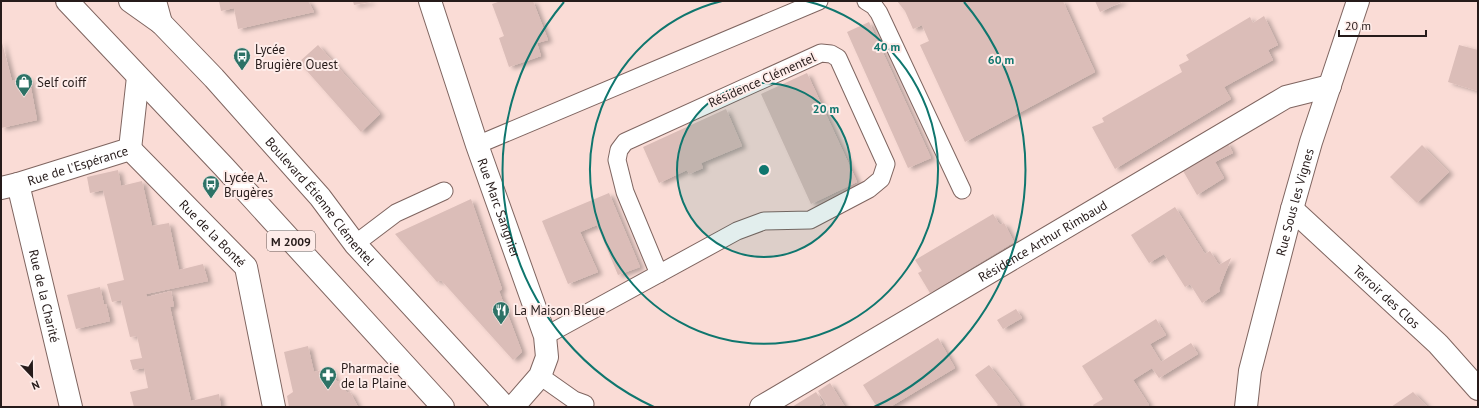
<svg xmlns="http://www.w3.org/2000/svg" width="1479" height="408" font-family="'PT Sans',sans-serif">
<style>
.building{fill:#dbbdb8;filter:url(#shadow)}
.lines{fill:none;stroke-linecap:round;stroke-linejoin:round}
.lane-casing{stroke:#7f6560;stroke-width:19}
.street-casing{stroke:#7f6560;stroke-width:24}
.secondary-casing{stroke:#7f6560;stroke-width:24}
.primary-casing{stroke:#7f6560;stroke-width:24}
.lane{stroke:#fff;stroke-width:17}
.street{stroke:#fff;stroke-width:22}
.secondary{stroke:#fff;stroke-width:22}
.primary{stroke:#fff;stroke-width:22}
.ring{fill:none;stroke:#0f766e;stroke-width:2}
.labels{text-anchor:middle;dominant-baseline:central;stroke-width:4;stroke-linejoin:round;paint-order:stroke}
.shield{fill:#feece9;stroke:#675a58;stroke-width:1}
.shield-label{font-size:12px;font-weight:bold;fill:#261b1a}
.poi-label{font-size:13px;fill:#261b1a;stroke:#feece9;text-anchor:start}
.street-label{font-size:13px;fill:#261b1a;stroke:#feece9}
.centre{fill:#0f766e;stroke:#feece9;stroke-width:2}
.ring-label{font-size:12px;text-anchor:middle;font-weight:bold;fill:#0f766e;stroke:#feece9;stroke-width:4;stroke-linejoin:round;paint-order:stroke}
</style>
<defs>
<filter id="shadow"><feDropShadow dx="4.5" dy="2.5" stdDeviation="2" flood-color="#0004"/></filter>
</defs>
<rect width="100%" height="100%" fill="#fadcd6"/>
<path class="building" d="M 219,1 L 308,1 L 314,12 L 238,29 L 234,8 L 221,11 Z
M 353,1 L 371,1 L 371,2 L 354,5 Z
M 501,1 L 533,1 L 548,40 L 537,43 L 541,56 L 509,67 L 499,38 L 504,36 L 492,4 Z
M 897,1 L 1063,1 L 1095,72 L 965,142 L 920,45 L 929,41 L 922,25 L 913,29 L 905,11 Z
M 1095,1 L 1124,1 L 1100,12 Z
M 1264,16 L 1278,45 L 1268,50 L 1273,60 L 1224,87 L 1231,99 L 1115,169 L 1092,127 L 1104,122 L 1102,118 L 1182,72 L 1179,65 L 1189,60 L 1186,55 L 1250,17 L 1253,23 Z
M 869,22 L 931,158 L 908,168 L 847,32 Z
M 1,39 L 12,81 L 29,77 L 37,120 L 1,128 Z
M 318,45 L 380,114 L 361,132 L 299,62 Z
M 1459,45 L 1478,50 L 1478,91 L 1448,82 Z
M 807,73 L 857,182 L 811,204 L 761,94 Z
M 726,109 L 742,146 L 701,163 L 703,168 L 689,174 L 687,170 L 659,183 L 643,147 Z
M 1227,142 L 1233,153 L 1215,162 L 1224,178 L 1197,195 L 1182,169 Z
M 1422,145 L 1449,172 L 1417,203 L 1390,177 Z
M 118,170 L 121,186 L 142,181 L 152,226 L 169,223 L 179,270 L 203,264 L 208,281 L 146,294 L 147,297 L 171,291 L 174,306 L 170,307 L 191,401 L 219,394 L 221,407 L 134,407 L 130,392 L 148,388 L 144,368 L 133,370 L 130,360 L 142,358 L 137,336 L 130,337 L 121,300 L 112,302 L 107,284 L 124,280 L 103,190 L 90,193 L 87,177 Z
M 609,193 L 640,267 L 618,275 L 597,225 L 580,232 L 598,272 L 568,284 L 542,221 Z
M 471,199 L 502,289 L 499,291 L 522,352 L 513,360 L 441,280 L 437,282 L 395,234 Z
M 1175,207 L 1205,254 L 1210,251 L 1219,265 L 1231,258 L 1219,289 L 1220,291 L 1202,303 L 1190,284 L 1185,287 L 1164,254 L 1149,263 L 1131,235 Z
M 993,214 L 1000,225 L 1004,223 L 1014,242 L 930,293 L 918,273 L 922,271 L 915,260 Z
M 100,287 L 104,304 L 106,304 L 110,321 L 76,329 L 67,295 Z
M 1016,309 L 1022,318 L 1003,329 L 997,320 Z
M 1156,319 L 1166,335 L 1150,344 L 1161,362 L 1191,343 L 1198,354 L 1159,378 L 1152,368 L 1133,380 L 1149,405 L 1146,407 L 1094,407 L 1093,405 L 1103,399 L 1082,366 Z
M 938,338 L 955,368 L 890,407 L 877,407 L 863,385 Z
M 308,346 L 314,372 L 330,368 L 337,382 L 340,381 L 347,393 L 350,392 L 358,407 L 289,407 L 287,396 L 293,392 L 284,352 Z
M 989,365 L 1013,395 L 1020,405 L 1017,407 L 995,407 L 998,405 L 975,375 Z
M 830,383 L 845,407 L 828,407 L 818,391 Z
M 816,392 L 823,403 L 817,407 L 792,407 Z
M 1413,392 L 1428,407 L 1391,407 Z"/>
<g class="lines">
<g class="lane-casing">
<path id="lane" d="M 866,1 L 874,6 L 879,13 L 962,190
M 477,145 L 819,1
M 355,244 L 396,213 L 444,191
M 545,336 L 737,231 L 764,221 L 810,220 L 869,189 L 881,179 L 886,164 L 838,58 L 831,54 L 821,53 L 625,142 L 619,150 L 617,160 L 625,192 L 659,274
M 540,376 L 574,400 L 585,404"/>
</g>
<g class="street-casing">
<g id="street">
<path d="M 155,1 L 161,23"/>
<path id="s1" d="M 430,1 L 477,145 L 545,336 L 547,357 L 540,376 L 513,407"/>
<path id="s2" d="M 130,149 L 246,267 L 274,407"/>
<path id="s3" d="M 18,184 L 71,407"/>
<path id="s4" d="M 1,188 L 18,184 L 130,149 L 138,77"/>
<path id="s5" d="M 1292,209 L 1438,344 L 1478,389"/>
<path id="s6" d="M 761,407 L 1286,97 L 1330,86"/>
</g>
</g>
<g class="secondary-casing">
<g id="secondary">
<path id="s7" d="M 1246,407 L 1250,371 L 1292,209 L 1311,142 L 1358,1"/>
</g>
</g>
<g class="primary-casing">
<g id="primary">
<path d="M 67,1 L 224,167 L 443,407"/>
<path id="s8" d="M 130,1 L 161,23 L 214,78 L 320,197 L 355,244 L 505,407"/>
</g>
</g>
<use href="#lane" class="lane"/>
<use href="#street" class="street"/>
<use href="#secondary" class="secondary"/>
<use href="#primary" class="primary"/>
</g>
<circle cx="764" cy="170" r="87" fill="#0f766e" fill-opacity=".12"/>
<g class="ring">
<circle cx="764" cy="170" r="87"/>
<path d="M806 1A174 174 0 1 1 722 1"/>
<path d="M654 407A261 261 0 0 1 564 2M964 2A261 261 0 0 1 874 407"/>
</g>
<defs>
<g id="bus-pin" transform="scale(0.9)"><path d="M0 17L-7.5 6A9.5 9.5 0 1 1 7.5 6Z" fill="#2d7266" stroke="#feece9"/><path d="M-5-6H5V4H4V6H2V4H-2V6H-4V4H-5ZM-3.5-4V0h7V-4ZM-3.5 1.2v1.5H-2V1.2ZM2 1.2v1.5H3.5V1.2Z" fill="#fff"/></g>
<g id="shop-pin" transform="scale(0.9)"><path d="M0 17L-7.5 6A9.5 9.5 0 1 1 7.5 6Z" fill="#2d7266" stroke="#feece9"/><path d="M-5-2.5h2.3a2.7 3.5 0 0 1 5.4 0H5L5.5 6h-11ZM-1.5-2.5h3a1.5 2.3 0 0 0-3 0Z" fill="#fff"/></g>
<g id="restaurant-pin" transform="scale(0.9)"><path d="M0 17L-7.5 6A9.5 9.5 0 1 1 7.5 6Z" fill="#2d7266" stroke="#feece9"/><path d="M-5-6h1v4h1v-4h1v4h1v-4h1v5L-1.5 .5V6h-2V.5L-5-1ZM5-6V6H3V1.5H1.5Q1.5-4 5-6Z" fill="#fff"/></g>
<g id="pharmacy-pin" transform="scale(0.9)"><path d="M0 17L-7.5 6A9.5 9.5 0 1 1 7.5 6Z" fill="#2d7266" stroke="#feece9"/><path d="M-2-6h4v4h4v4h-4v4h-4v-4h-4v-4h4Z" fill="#fff"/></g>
</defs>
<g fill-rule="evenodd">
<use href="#bus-pin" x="242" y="56"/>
<use href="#shop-pin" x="24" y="82"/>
<use href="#bus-pin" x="211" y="184"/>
<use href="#restaurant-pin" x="501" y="310"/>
<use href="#pharmacy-pin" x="328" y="375"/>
</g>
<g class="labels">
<rect class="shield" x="267" y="231" width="48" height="20" rx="3"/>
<g class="shield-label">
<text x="291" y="241">M 2009</text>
</g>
<g class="poi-label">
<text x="255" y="49">Lycée<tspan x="255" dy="15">Brugière Ouest</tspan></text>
<text x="37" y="82">Self coiff</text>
<text x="224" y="177">Lycée A.<tspan x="224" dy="15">Brugères</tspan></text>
<text x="514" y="310">La Maison Bleue</text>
<text x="341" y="368">Pharmacie<tspan x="341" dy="15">de la Plaine</tspan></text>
</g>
<g class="street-label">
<text transform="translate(762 80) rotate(-24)">Résidence Clémentel</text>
<text stroke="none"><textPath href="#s4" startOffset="80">Rue de l'Espérance</textPath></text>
<text stroke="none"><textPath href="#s8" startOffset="277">Boulevard Étienne Clémentel</textPath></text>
<text stroke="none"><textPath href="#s7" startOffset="211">Rue Sous les Vignes</textPath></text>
<text stroke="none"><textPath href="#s1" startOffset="218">Rue Marc Sangnier</textPath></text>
<text stroke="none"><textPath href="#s2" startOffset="118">Rue de la Bonté</textPath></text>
<text stroke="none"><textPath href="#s6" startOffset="327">Résidence Arthur Rimbaud</textPath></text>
<text stroke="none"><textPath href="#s3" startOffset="115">Rue de la Charité</textPath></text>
<text stroke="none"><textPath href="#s5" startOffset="129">Terroir des Clos</textPath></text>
</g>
</g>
<circle cx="764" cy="170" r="6" class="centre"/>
<g class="ring-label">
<text x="887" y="51">40 m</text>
<text x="1001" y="64">60 m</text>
<text x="826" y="113">20 m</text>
</g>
<rect width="1479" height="408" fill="none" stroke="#261b1a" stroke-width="4"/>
<g transform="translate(32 376) rotate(158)" stroke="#feece9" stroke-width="3" paint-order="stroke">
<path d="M0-3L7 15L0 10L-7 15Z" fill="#261b1a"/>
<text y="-6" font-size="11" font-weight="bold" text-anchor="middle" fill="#261b1a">N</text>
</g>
<path d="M1339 30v6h87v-6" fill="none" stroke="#261b1a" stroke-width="2"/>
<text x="1345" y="30" font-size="12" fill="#261b1a" stroke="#feece9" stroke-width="3" paint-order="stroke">20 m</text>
</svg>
